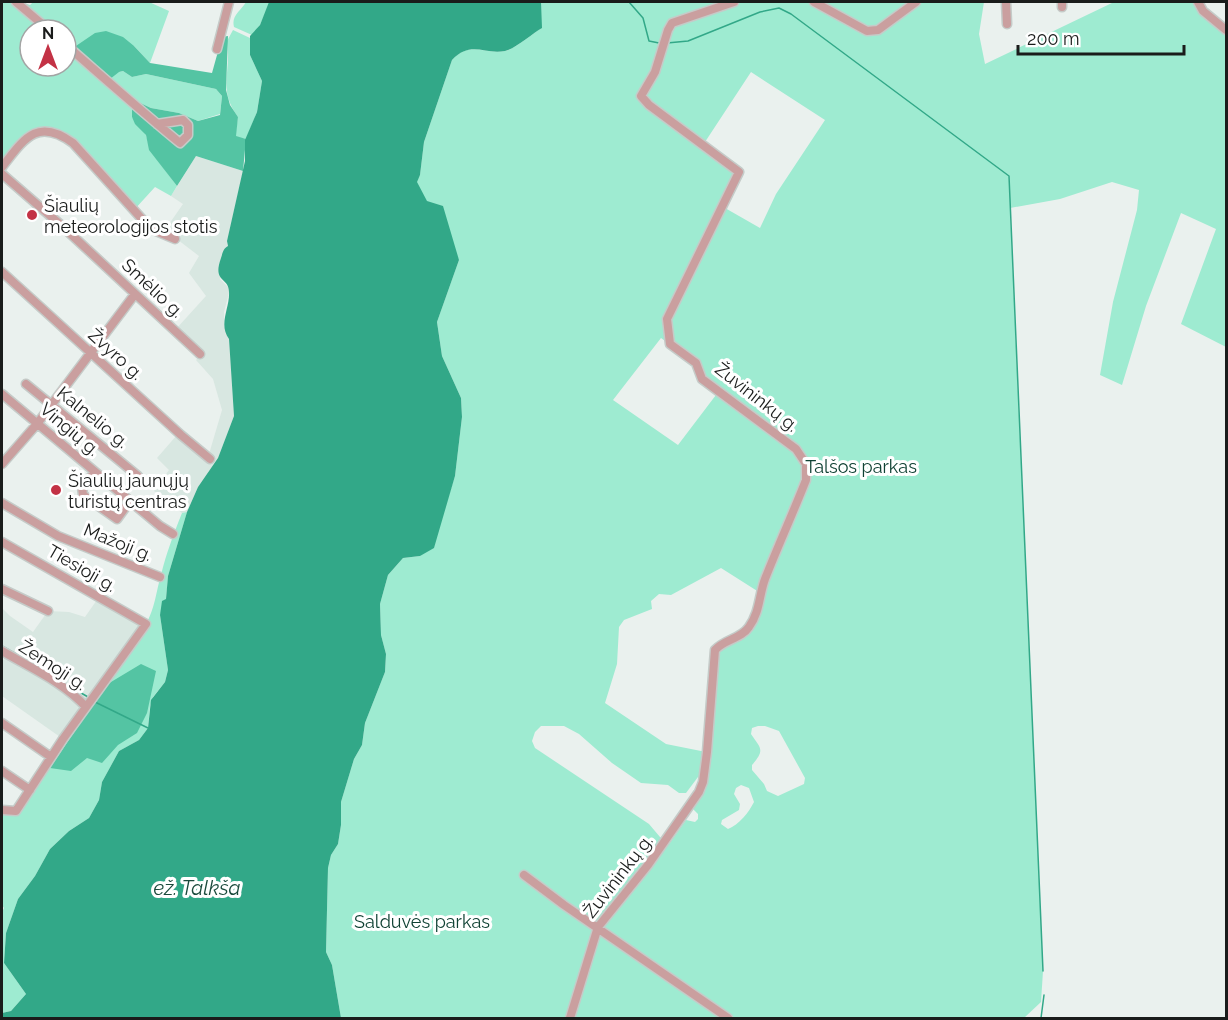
<svg xmlns="http://www.w3.org/2000/svg" width="1228" height="1020" font-family="Raleway,sans-serif">
<style>
.built{fill:#d8e7e1}
.green{fill:#9eebd1;fill-rule:evenodd}
.forest{fill:#54c4a3}
.water{fill:#32a888}
.lines{fill:none;stroke-linecap:round;stroke-linejoin:round}
.stream{stroke:#32a888;stroke-width:1.5}
.minor-casing{stroke:#c5cbc8;stroke-width:11}
.minor{stroke:#ca9f9f;stroke-width:8}
.poi-dot{fill:#c33245;stroke:#fff;stroke-width:2}
.labels{text-anchor:middle;dominant-baseline:central;stroke-width:6;stroke-linejoin:round;paint-order:stroke}
.poi-label{font-size:18px;fill:#1a1c1b;stroke:#fff;text-anchor:start}
.street-label{font-size:18px;fill:#1a1c1b;stroke:#fff}
.park-label{font-size:18px;fill:#0f4133;stroke:#fff}
.water-label{font-size:20px;font-style:italic;fill:#1a4a3c;stroke:#fff}
</style>
<rect width="100%" height="100%" fill="#eaf1ee"/>
<path class="built" d="M 196,156 L 243,171 L 227,241 L 228,246 L 220,279 L 229,288 L 229,293 L 224,312 L 224,323 L 226,335 L 229,339 L 234,416 L 218,458 L 198,487 L 187,512 L 182,513 L 154,491 L 169,470 L 157,458 L 177,435 L 209,454 L 222,410 L 213,379 L 196,360 L 203,352 L 177,328 L 206,296 L 189,273 L 199,256 L 165,230 L 183,204 L 171,196 Z
M 99,597 L 146,624 L 63,739 L 2,696 L 2,662 L 6,654 L 2,651 L 2,608 L 10,616 L 33,632 L 48,611 L 69,612 L 85,617 Z"/>
<path class="green" d="M 2,2 L 21,2 L 30,5 L 33,2 L 149,2 L 169,11 L 150,63 L 134,46 L 119,72 L 123,71 L 132,77 L 146,74 L 216,89 L 222,96 L 220,114 L 198,121 L 179,113 L 151,108 L 136,101 L 132,117 L 146,135 L 150,150 L 177,186 L 171,196 L 155,187 L 134,210 L 73,143 L 37,131 L 2,167 ZM 30,30 L 66,30 L 66,66 L 30,66 Z
M 246,2 L 270,2 L 260,25 L 252,35 L 234,27 C 231,15 241,11 246,2 Z
M 541,2 L 984,2 L 979,34 L 985,64 L 1114,2 L 1195,2 L 1226,33 L 1226,347 L 1181,324 L 1216,229 L 1181,213 L 1146,306 L 1122,385 L 1100,375 L 1113,302 L 1137,210 L 1139,190 L 1112,182 L 1060,199 L 1010,208 L 1043,971 L 1041,1002 L 1024,1018 L 341,1018 L 332,965 L 326,952 L 328,868 L 331,855 L 338,844 L 341,825 L 341,802 L 354,759 L 362,745 L 365,723 L 385,672 L 386,654 L 381,635 L 380,604 L 388,575 L 403,558 L 420,556 L 446,504 L 455,476 L 462,417 L 461,398 L 442,356 L 437,322 L 459,260 L 416,182 L 420,175 L 424,142 L 452,60 C 470,40 484,55 505,51 C 514,49 533,34 541,28 ZM 751,72 L 825,120 L 776,194 L 760,228 L 725,208 L 742,170 L 705,142 ZM 661,338 L 696,363 L 702,379 L 719,391 L 678,445 L 613,400 ZM 721,568 L 762,594 L 746,631 L 713,656 L 706,752 L 666,744 L 605,703 L 617,664 L 619,627 L 624,620 L 652,609 L 651,601 L 659,594 L 671,595 ZM 541,726 L 564,726 L 579,734 L 612,763 L 641,783 L 668,785 L 679,793 L 686,793 L 698,777 L 706,783 L 693,809 L 698,814 L 698,819 L 695,822 L 686,820 L 669,844 L 660,837 L 649,824 L 535,748 L 532,741 L 535,732 ZM 758,726 L 765,726 L 779,731 L 805,778 L 804,784 L 778,796 L 767,791 L 764,784 L 752,770 L 752,765 C 766,749 760,748 751,734 L 752,728 ZM 741,785 L 749,788 L 754,802 C 749,812 739,825 728,829 L 721,824 L 722,820 L 739,810 L 740,804 L 734,794 L 736,788 Z
M 233,30 L 250,38 L 250,55 L 262,81 L 257,112 L 246,139 L 235,137 L 238,117 C 217,88 232,72 227,41 Z
M 187,512 L 168,576 L 166,600 L 160,615 L 168,670 L 165,682 L 153,697 L 150,706 L 148,728 L 139,740 L 119,751 L 102,782 L 99,800 L 89,818 L 69,831 L 50,849 L 35,876 L 18,899 L 6,933 L 4,963 L 26,994 L 11,1011 L 2,1013 L 2,912 L 4,908 L 2,905 L 2,810 L 16,811 L 146,624 C 155,608 156,592 161,575 C 166,554 174,533 182,513 Z"/>
<path class="forest" d="M 106,31 L 123,37 L 134,46 L 150,63 L 212,73 L 222,37 L 228,36 L 226,90 L 230,105 L 238,117 L 236,136 L 246,139 L 243,171 L 196,156 L 177,186 L 149,150 L 146,135 L 135,124 L 132,117 L 132,110 L 136,101 L 151,108 L 179,113 L 198,121 L 220,115 L 222,96 L 216,89 L 146,74 L 132,77 L 123,71 L 119,72 L 110,79 L 73,48 L 95,33 Z
M 141,664 L 156,671 L 147,713 L 137,733 L 118,745 L 102,763 L 87,758 L 71,771 L 50,768 L 106,685 Z"/>
<path class="water" d="M 269,2 L 541,2 L 542,28 C 533,33 515,49 505,51 C 484,55 471,40 452,60 L 424,142 L 420,175 L 417,182 L 427,201 L 443,206 L 459,260 L 437,322 L 442,356 L 461,398 L 462,417 L 455,476 L 434,548 L 420,556 L 403,558 L 388,575 L 380,604 L 381,635 L 386,654 L 385,672 L 365,723 L 362,745 L 354,759 L 341,802 L 341,825 L 338,844 L 331,855 L 328,868 L 326,952 L 332,965 L 341,1018 L 2,1018 L 2,1013 L 11,1011 L 26,994 L 4,963 L 6,933 L 18,899 L 35,876 L 50,849 L 69,831 L 89,818 L 99,800 L 102,782 L 119,751 L 139,740 L 148,728 L 151,700 L 165,682 L 168,670 L 160,615 L 162,601 L 166,599 L 168,576 L 187,512 L 198,487 L 218,458 L 234,416 L 229,339 C 218,324 230,308 229,292 C 229,277 212,283 221,258 C 223,252 223,249 228,246 L 227,241 L 245,161 L 245,140 L 257,112 L 262,81 L 250,55 L 250,36 L 260,25 Z"/>
<g class="lines">
<path class="stream" d="M 629,2 L 643,18 L 649,41 L 659,43
M 667,43 L 688,41 L 760,12 L 779,8 L 791,14 L 1009,176 L 1043,971
M 2,646 L 16,654
M 64,683 L 88,697
M 95,702 L 148,728
M 1041,1018 L 1044,995"/>
<g class="minor-casing">
<path id="minor" d="M 16,2 L 49,30
M 814,2 L 867,31 L 878,30 L 916,2
M 1006,2 L 1007,24
M 1062,2 L 1062,7
M 1198,2 L 1203,11 L 1226,30
M 66,45 C 104,78 141,111 180,143 L 188,135 L 188,125 L 183,120 L 157,124
M 217,49 L 229,2
M 2,167 C 24,139 37,117 73,143 L 151,229 L 175,239
M 2,174 L 62,226 L 200,354
M 2,272 L 181,435 L 210,459
M 26,384 L 138,476
M 2,394 L 160,526 L 173,534
M 2,464 L 37,424 L 135,294
M 95,472 L 82,487 L 83,495 L 117,519 L 130,501
M 2,503 L 58,536 L 160,577
M 2,542 L 146,624 L 63,739 L 16,811 L 2,810
M 2,589 L 48,611
M 2,651 C 31,668 63,682 86,707
M 2,723 L 51,757
M 2,771 L 30,790
M 524,875 L 564,905 L 728,1018
M 570,1018 L 598,927 L 648,865 L 699,792 L 703,782 L 707,752 L 715,650 C 725,639 741,639 749,627 C 760,612 759,595 765,579 C 778,546 793,513 806,480 L 806,464 L 796,449 L 702,379 L 696,363 L 670,344 L 667,319 L 739,172 L 649,105 L 641,96 L 655,72 L 668,30 L 672,23 L 734,2"/>
</g>
<use href="#minor" class="minor"/>
</g>
<g class="poi-dot">
<circle cx="32" cy="215" r="6"/>
<circle cx="56" cy="490" r="6"/>
</g>
<g class="labels">
<g class="poi-label">
<text x="44" y="205">Šiaulių<tspan x="44" dy="21">meteorologijos stotis</tspan></text>
<text x="68" y="480">Šiaulių jaunųjų<tspan x="68" dy="21">turistų centras</tspan></text>
</g>
<g class="street-label">
<text transform="translate(153 288) rotate(43)">Smėlio g.</text>
<text transform="translate(116 354) rotate(42)">Žvyro g.</text>
<text transform="translate(757 397) rotate(38)">Žuvininkų g.</text>
<text transform="translate(93 417) rotate(39)">Kalnelio g.</text>
<text transform="translate(70 429) rotate(40)">Vingių g.</text>
<text transform="translate(118 542) rotate(22)">Mažoji g.</text>
<text transform="translate(82 568) rotate(30)">Tiesioji g.</text>
<text transform="translate(53 665) rotate(33)">Žemoji g.</text>
<text transform="translate(618 876) rotate(-52)">Žuvininkų g.</text>
</g>
<g class="park-label">
<text x="861" y="466">Talšos parkas</text>
<text x="422" y="921">Salduvės parkas</text>
</g>
<g class="water-label">
<text x="197" y="888">ež. Talkša</text>
</g>
</g>
<rect width="1228" height="1020" fill="none" stroke="#1a1c1b" stroke-width="6"/>
<g transform="translate(48 48)"><circle r="28" fill="#ffffff" stroke="#a3a4a4" stroke-width="1.5"/>
<path d="M0-4.5L10 22L0 15L-10 22Z" fill="#c33245"/>
<text y="-9" font-size="16" font-weight="bold" text-anchor="middle" fill="#1a1c1b">N</text>
</g>
<path d="M1018 45v9h166v-9" fill="none" stroke="#1a1c1b" stroke-width="3"/>
<text x="1027" y="45" font-size="18" fill="#1a1c1b" stroke="#ffffff" stroke-width="4.5" paint-order="stroke">200 m</text>
</svg>
